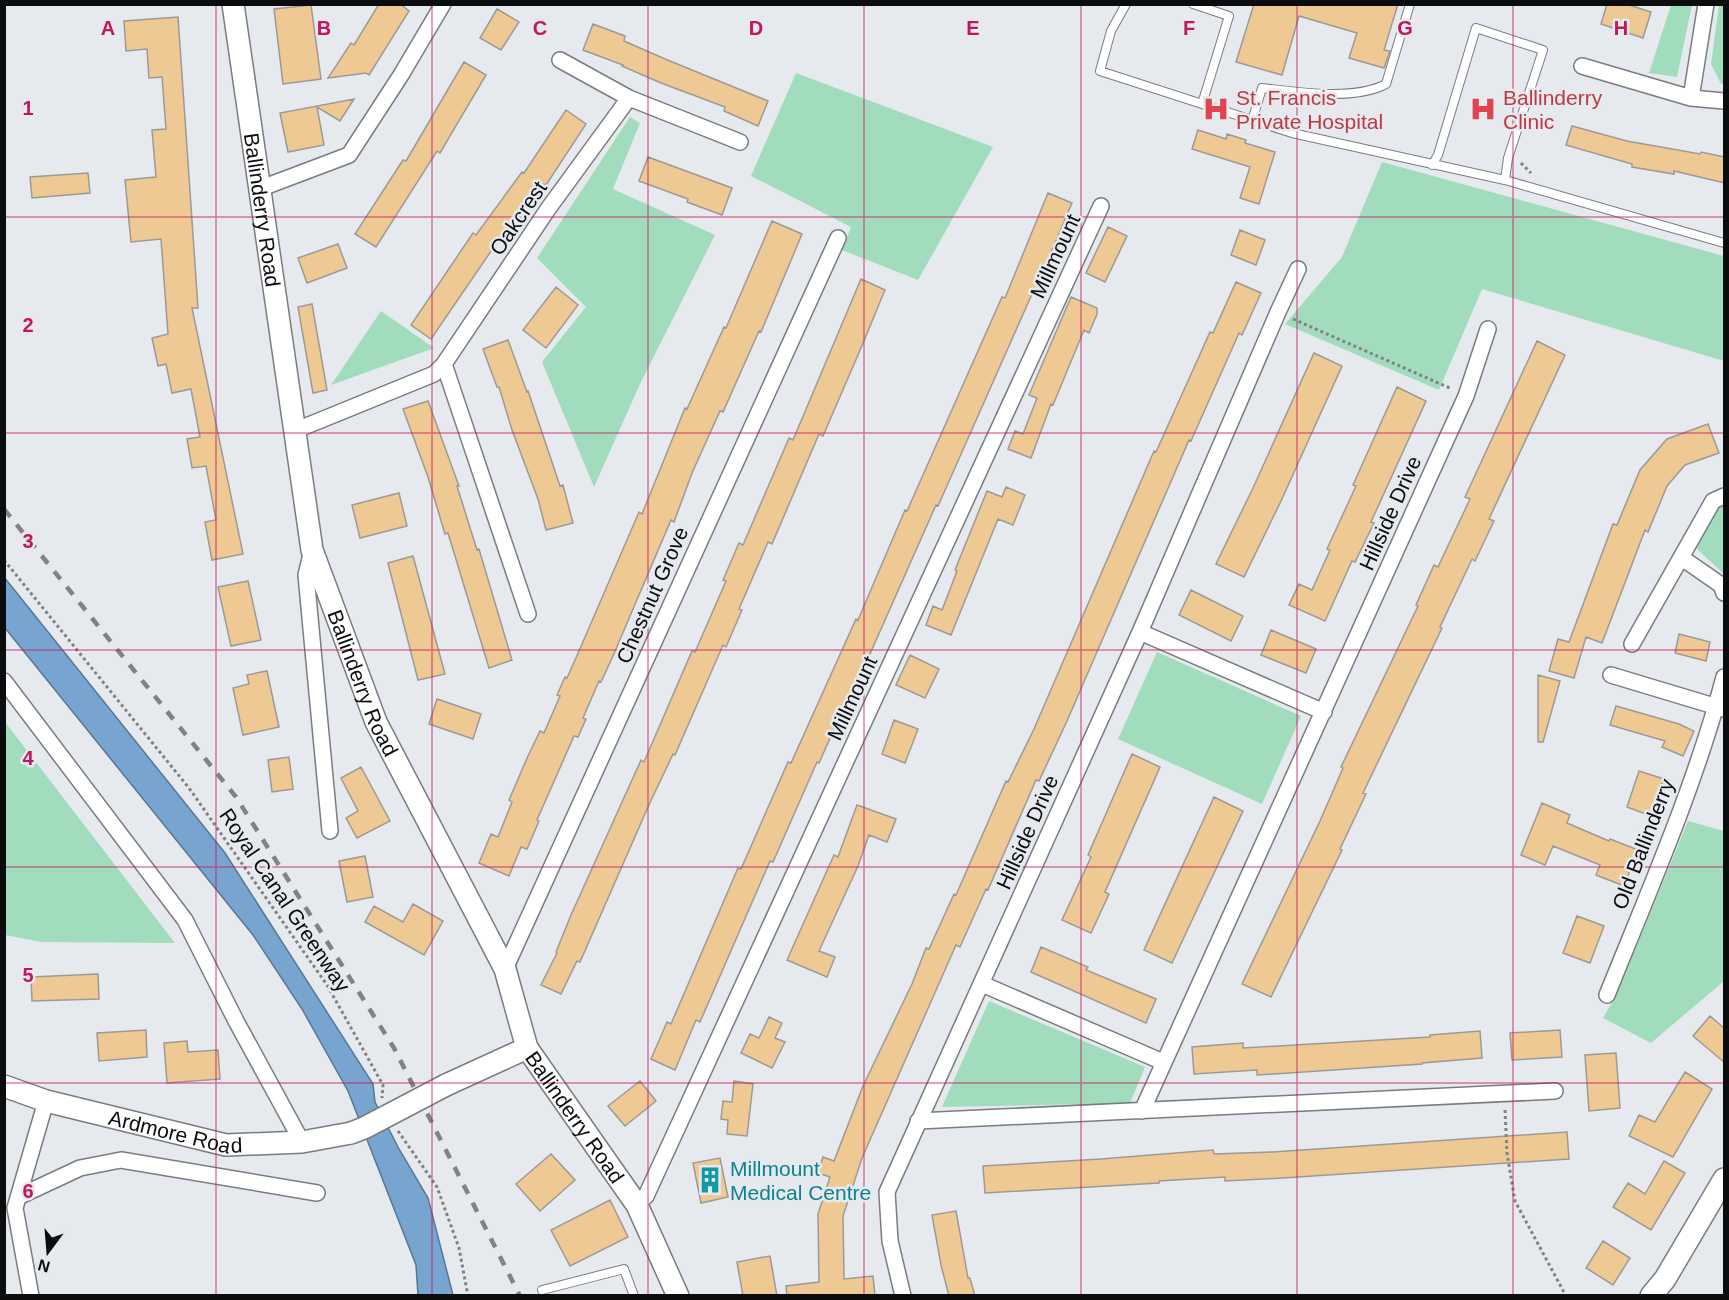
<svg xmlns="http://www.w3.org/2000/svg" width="1729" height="1300" font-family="Helvetica,sans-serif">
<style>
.green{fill:#a1ddbd}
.water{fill:#78a5d0;stroke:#577796;stroke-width:1.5}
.building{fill:#eec994;stroke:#9d9a96;stroke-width:1.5}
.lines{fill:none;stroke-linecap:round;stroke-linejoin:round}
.lane-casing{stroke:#797c80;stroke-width:10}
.street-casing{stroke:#797c80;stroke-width:18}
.secondary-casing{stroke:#797c80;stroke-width:24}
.path{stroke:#808285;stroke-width:3;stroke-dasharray:3 3;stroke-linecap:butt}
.lane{stroke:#fff;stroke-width:8}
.street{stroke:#fff;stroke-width:15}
.secondary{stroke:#fff;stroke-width:21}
.rail{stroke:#808285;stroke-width:4.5;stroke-dasharray:10 10;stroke-linecap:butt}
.secondary-bridge-casing{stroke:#797c80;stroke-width:24;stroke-linecap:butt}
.secondary-bridge{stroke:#fff;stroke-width:21}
.grid{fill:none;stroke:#c2185b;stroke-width:1.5;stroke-opacity:0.55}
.labels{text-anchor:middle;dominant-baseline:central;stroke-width:5;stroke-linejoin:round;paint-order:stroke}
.health-label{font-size:21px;fill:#be3a42;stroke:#e6e9ed;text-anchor:start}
.street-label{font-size:21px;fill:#0b0c0e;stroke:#e6e9ed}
.culture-label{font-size:21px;fill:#0d838f;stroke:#e6e9ed;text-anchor:start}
.grid-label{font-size:20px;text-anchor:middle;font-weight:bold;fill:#c2185b;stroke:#e6e9ed;stroke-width:5;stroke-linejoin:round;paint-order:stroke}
</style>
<rect width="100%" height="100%" fill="#e6e9ed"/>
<path class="green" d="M 1671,5 L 1692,5 L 1677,77 L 1649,73 Z
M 1719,5 L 1724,5 L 1724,84 L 1721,84 L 1711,64 Z
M 796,73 L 993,147 L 918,280 L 842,250 L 851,227 L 751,176 Z
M 630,117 L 640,123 L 613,189 L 715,235 L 640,384 L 594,487 L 542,362 L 586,307 L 537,258 Z
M 1382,162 L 1724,256 L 1724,361 L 1482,289 L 1439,390 L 1285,324 L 1342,257 Z
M 381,311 L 434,348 L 331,385 Z
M 1721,504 L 1724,504 L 1724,574 L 1697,549 L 1699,536 Z
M 1157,652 L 1301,716 L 1262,804 L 1118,739 Z
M 4,722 L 5,722 L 175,943 L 42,942 L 5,935 Z
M 1688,821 L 1724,831 L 1724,981 L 1651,1043 L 1603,1018 L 1617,994 Z
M 989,1001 L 1145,1067 L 1130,1103 L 942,1107 Z"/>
<path class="water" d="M 4,577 L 225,853 L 373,1084 L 375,1102 L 399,1149 L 428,1198 L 453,1295 L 418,1295 L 416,1265 L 348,1091 L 302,1009 L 253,935 L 5,628 Z"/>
<path class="building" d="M 379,4 L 400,4 L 409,11 L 369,75 L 366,73 L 328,78 L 351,43 L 354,45 Z
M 1254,4 L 1398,4 L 1384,50 L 1390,51 L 1384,68 L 1349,58 L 1357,33 L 1299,16 L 1282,75 L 1236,62 Z
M 1607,4 L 1626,4 L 1651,12 L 1643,38 L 1601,24 Z
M 311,5 L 321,79 L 283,84 L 274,9 Z
M 497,9 L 519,22 L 501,50 L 480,38 Z
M 178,17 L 198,308 L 192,308 L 243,554 L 212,560 L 205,522 L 216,520 L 206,466 L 192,468 L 187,439 L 200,437 L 191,389 L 172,393 L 166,364 L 158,366 L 152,338 L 168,334 L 161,239 L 131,242 L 125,180 L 156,177 L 152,130 L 166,129 L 162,77 L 149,78 L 147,49 L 126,51 L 124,21 Z
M 593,24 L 625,36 L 624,41 L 665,59 L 768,101 L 758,126 L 724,111 L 725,107 L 661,83 L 622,66 L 623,65 L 583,50 Z
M 464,62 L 486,75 L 440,153 L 437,151 L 376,247 L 355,234 L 403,160 L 406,161 Z
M 354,99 L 340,121 L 317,107 L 324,145 L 288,152 L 280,113 Z
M 566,110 L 586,124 L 546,185 L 544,184 L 501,243 L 498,241 L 431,339 L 411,325 L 473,233 L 476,235 L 522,172 L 524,173 Z
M 1572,126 L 1627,141 L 1700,154 L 1701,152 L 1725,157 L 1725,183 L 1674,171 L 1674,174 L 1632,167 L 1632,164 L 1566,145 Z
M 1198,130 L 1226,139 L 1227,134 L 1246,140 L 1245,143 L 1275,152 L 1259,204 L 1240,198 L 1250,167 L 1192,149 Z
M 648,157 L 732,188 L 722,215 L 687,202 L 688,199 L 639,181 Z
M 88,173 L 90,193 L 32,198 L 30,177 Z
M 1048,193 L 1072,203 L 1049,257 L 1051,258 L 1035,295 L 1032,294 L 938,506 L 936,505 L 842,717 L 840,716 L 819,763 L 817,762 L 773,862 L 770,861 L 700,1022 L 696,1020 L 675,1070 L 651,1059 L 667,1022 L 671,1024 L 738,868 L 741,869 L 788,762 L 791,763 L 856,619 L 858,620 L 905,510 L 907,511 L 1002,297 L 1005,298 Z
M 772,221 L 802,234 L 761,332 L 759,331 L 723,412 L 720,411 L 692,473 L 674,522 L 671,520 L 613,656 L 601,682 L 599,681 L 583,718 L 586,719 L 578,737 L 574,736 L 537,820 L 539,821 L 527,849 L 521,847 L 509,876 L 479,863 L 491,834 L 498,837 L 512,802 L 509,800 L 528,756 L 540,731 L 544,733 L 560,696 L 557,695 L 565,677 L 567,678 L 579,651 L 639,512 L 642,514 L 685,408 L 687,409 L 724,327 L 726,328 Z
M 1108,227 L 1127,236 L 1105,282 L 1086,273 Z
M 1240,230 L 1265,240 L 1256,265 L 1231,255 Z
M 338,244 L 347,268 L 307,283 L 298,258 Z
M 861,279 L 885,290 L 861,348 L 823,436 L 819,434 L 772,544 L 768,542 L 739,609 L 742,610 L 726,647 L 723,645 L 675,755 L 673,754 L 648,807 L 580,962 L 577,961 L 561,994 L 541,985 L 557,953 L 556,952 L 571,915 L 641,760 L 644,762 L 692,651 L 695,652 L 726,581 L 723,580 L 739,543 L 743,545 L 789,438 L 793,440 Z
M 1236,282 L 1261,293 L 1242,335 L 1239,333 L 1191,441 L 1189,440 L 1067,721 L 1039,781 L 1036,780 L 988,890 L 986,889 L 960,947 L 956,945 L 862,1158 L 843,1216 L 844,1279 L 873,1276 L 875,1296 L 787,1296 L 786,1286 L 819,1282 L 818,1214 L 830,1177 L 818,1173 L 823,1157 L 834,1161 L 863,1086 L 912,984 L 926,948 L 929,949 L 954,894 L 956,895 L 1006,781 L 1008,782 L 1034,729 L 1154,451 L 1156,452 L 1210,332 L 1213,333 Z
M 556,287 L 578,305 L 546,348 L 523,330 Z
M 1071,297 L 1097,308 L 1097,314 L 1089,333 L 1084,330 L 1053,405 L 1051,404 L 1031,458 L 1008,449 L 1015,431 L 1023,434 L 1037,398 L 1029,395 Z
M 312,304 L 327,390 L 313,393 L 298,307 Z
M 508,340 L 527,392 L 528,391 L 560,486 L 563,485 L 573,523 L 546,530 L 538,499 L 512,430 L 499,387 L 497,387 L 483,349 Z
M 1537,341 L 1565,355 L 1489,519 L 1494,521 L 1475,561 L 1472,559 L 1440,627 L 1442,628 L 1363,793 L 1366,794 L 1340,849 L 1342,850 L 1271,997 L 1242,984 L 1320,821 L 1343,768 L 1341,767 L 1418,606 L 1416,605 L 1434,565 L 1438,567 L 1470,499 L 1465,497 Z
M 1314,353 L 1342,366 L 1281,501 L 1244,577 L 1216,564 L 1253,488 Z
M 1397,387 L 1426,401 L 1371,522 L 1374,523 L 1355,562 L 1352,561 L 1325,621 L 1289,605 L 1299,584 L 1312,590 L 1330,550 L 1327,549 L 1356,486 L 1353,485 Z
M 428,401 L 459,486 L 457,486 L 477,550 L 479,549 L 512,660 L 489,668 L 448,533 L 445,534 L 428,477 L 403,409 Z
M 1708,424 L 1719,453 L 1685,465 L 1667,486 L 1648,532 L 1645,530 L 1602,643 L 1586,637 L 1574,678 L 1549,671 L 1558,639 L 1569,642 L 1613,524 L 1617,525 L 1640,470 L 1667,439 Z
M 1006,487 L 1025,495 L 1013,525 L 998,519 L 951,635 L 926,625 L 933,606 L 942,610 L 957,571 L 955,570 L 987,491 L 1002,497 Z
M 399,493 L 407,526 L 360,538 L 352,505 Z
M 413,556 L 445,674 L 418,680 L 388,563 Z
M 248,581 L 261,640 L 231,646 L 218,587 Z
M 1191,590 L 1243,616 L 1231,641 L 1179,615 Z
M 1271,630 L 1316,649 L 1306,673 L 1261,655 Z
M 1679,634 L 1710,642 L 1706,661 L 1675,653 Z
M 910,655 L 939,669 L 925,698 L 896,685 Z
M 267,671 L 279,727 L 243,735 L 233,688 L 249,684 L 247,675 Z
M 1538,675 L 1560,681 L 1543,742 L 1538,742 Z
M 437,699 L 481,714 L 473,739 L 429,724 Z
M 1616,706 L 1679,724 L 1694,731 L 1683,756 L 1662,747 L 1665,741 L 1610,725 Z
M 894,720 L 918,729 L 905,763 L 882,754 Z
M 1132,754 L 1160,767 L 1105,892 L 1109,894 L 1091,933 L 1062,920 L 1091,857 L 1088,855 Z
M 289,757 L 293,789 L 272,792 L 268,760 Z
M 361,767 L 390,821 L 357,838 L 346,818 L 358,811 L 341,778 Z
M 1639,771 L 1664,779 L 1651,816 L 1627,807 Z
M 1214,797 L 1243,811 L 1172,963 L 1144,950 Z
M 1542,803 L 1570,815 L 1567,823 L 1609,841 L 1610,839 L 1638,850 L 1624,886 L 1596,875 L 1600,865 L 1553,846 L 1545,865 L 1521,855 Z
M 857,805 L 896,819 L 887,842 L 869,835 L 858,866 L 819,951 L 835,957 L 827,977 L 787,960 L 834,855 L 838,857 Z
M 365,856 L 373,897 L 347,902 L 339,861 Z
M 413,904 L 443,921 L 424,955 L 365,922 L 374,906 L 403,922 Z
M 1577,916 L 1604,926 L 1590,963 L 1563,953 Z
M 1041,947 L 1088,967 L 1086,970 L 1156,999 L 1146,1023 L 1031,972 Z
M 98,974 L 99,999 L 32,1001 L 31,977 Z
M 1710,1016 L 1725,1029 L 1725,1063 L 1693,1036 Z
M 769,1017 L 782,1023 L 775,1038 L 785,1042 L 772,1068 L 741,1053 L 750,1034 L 759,1038 Z
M 146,1030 L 147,1057 L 99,1061 L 97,1033 Z
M 1560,1030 L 1562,1057 L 1512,1060 L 1510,1033 Z
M 1480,1031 L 1482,1058 L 1422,1063 L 1422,1064 L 1257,1075 L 1257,1070 L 1194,1074 L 1192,1047 L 1243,1043 L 1243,1048 L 1430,1037 L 1430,1035 Z
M 187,1041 L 188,1052 L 218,1050 L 220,1079 L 167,1083 L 164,1043 Z
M 1616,1053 L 1620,1108 L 1589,1111 L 1585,1055 Z
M 1685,1072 L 1712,1089 L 1673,1157 L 1629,1136 L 1639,1115 L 1655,1122 Z
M 640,1081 L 656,1101 L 625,1126 L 608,1106 Z
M 734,1081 L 753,1084 L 747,1136 L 727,1134 L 728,1120 L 721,1119 L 723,1101 L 732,1102 Z
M 1567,1132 L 1569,1159 L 1283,1178 L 1225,1181 L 1225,1177 L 1159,1181 L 1159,1183 L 985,1193 L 983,1166 L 1101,1159 L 1213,1150 L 1214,1154 L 1273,1152 Z
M 551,1154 L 575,1180 L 540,1211 L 516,1184 Z
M 720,1158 L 728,1197 L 701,1203 L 693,1163 Z
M 1664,1161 L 1685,1173 L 1651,1230 L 1613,1207 L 1628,1183 L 1645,1194 Z
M 610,1200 L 628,1237 L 570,1266 L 551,1230 Z
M 956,1211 L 968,1278 L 970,1278 L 975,1296 L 949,1296 L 941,1265 L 932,1215 Z
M 1603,1241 L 1630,1258 L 1613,1285 L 1586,1268 Z
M 770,1256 L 777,1296 L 743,1296 L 737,1262 Z"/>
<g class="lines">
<g class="lane-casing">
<path id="lane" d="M 1126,4 L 1111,31 L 1100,71 L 1292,133 L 1505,180 L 1724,243
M 1193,4 L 1229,16 L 1202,104
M 1252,121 L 1262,88 C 1298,92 1354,101 1386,84 L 1410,4
M 1432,165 L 1438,155 L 1476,28 L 1543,50 L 1508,158 L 1505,180
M 542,1290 L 624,1269 L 634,1296"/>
</g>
<g class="street-casing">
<path id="street" d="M 1706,4 L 1691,98 L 1724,101
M 560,60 L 629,98 L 740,142
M 1582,66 L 1691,98
M 259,189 L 349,155 L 401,75 L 443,4
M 444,364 L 528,614
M 294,431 L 434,374 L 444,364 L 548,209 L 629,98
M 312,550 L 306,575 L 330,831
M 1682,558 L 1721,585 L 1724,593
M 1140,632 L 1324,712
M 1632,644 L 1713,501 L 1724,496
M 1611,675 L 1724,709
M 4,681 L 185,920 L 236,1021 L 302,1142
M 505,969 L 838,238
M 982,984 L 1163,1062
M 1607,995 C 1649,891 1695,786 1724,677
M 1142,1111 L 1466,396 L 1488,329
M 918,1121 L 1555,1091
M 18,1197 L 80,1168 L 121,1160 L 317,1193
M 637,1205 L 646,1196 L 1101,206
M 31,1296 L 15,1208 L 46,1101
M 903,1296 L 890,1241 L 887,1192 L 1140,632 L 1278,312 L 1298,269"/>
</g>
<g class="secondary-casing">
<g id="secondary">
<path id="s1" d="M 233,4 L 312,550 L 376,722 L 505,969 L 527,1048 L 637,1205 L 678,1296"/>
<path d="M 446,1085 L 527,1048"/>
<path id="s2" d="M 4,1086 L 46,1101 L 226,1145 L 302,1142 L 351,1133"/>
<path d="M 1651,1296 L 1665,1279 L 1724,1179"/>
</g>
</g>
<path class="path" d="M 1521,163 L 1531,173
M 1293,319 L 1452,389
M 4,560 L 189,788 L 327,985 L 383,1085 L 382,1098
M 1505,1110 L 1507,1153 L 1515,1201 L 1566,1296
M 398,1131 L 437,1187 L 459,1248 L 468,1296"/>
<use href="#lane" class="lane"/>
<use href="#street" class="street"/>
<use href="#secondary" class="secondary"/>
<path class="rail" d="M 4,509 L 236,797 L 394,1048 L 520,1296"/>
<g class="secondary-bridge-casing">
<path id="secondary-bridge" d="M 351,1133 L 364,1128 L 446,1085"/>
</g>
<use href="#secondary-bridge" class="secondary-bridge"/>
</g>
<path class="grid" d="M 216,4 L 216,1296M 432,4 L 432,1296M 648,4 L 648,1296M 864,4 L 864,1296M 1081,4 L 1081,1296M 1297,4 L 1297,1296M 1513,4 L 1513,1296M 4,217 L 1724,217M 4,433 L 1724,433M 4,650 L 1724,650M 4,867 L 1724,867M 4,1083 L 1724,1083"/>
<defs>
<g id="hospital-bare" transform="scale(2.07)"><path d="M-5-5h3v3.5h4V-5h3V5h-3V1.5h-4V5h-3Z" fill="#e0444e" stroke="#e6e9ed" stroke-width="2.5" paint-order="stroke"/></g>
<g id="building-bare" transform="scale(2.07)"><path d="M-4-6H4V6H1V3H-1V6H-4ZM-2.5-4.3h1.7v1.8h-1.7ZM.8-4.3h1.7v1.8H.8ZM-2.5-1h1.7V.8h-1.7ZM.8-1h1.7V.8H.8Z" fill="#0f9aa8" stroke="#e6e9ed" stroke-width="2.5" paint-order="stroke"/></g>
</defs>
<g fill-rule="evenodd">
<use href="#hospital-bare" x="1216" y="109"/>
<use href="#hospital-bare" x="1483" y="109"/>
<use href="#building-bare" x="710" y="1180"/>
</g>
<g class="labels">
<g class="health-label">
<text x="1236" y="97">St. Francis<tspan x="1236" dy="24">Private Hospital</tspan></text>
<text x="1503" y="97">Ballinderry<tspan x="1503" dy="24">Clinic</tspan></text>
</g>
<g class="street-label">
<text stroke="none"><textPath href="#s1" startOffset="208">Ballinderry Road</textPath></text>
<text transform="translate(518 218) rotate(-56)">Oakcrest</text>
<text transform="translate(1055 256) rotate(-65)">Millmount</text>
<text transform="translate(1390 513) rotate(-66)">Hillside Drive</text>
<text transform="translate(652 595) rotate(-66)">Chestnut Grove</text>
<text stroke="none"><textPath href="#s1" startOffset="694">Ballinderry Road</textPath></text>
<text transform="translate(852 698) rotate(-65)">Millmount</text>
<text transform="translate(1027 832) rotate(-66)">Hillside Drive</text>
<text transform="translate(1643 844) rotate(-69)">Old Ballinderry</text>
<text transform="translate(285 900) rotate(56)">Royal Canal Greenway</text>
<text stroke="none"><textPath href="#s1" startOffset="1180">Ballinderry Road</textPath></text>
<text stroke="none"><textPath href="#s2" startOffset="178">Ardmore Road</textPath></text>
</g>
<g class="culture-label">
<text x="730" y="1168">Millmount<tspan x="730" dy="24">Medical Centre</tspan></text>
</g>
</g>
<g class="grid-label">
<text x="108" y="35">A</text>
<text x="324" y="35">B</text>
<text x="540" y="35">C</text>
<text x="756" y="35">D</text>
<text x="973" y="35">E</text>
<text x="1189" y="35">F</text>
<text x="1405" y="35">G</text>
<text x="1621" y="35">H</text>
<text x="28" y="115">1</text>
<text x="28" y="332">2</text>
<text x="28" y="548">3</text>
<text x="28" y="765">4</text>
<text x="28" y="982">5</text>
<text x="28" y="1198">6</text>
</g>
<rect width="1729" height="1300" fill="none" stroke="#0b0c0e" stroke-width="12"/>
<g transform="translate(48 1252) rotate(196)" stroke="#e6e9ed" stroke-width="4.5" paint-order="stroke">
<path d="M0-4.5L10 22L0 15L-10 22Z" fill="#0b0c0e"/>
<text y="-9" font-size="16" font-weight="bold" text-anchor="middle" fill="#0b0c0e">N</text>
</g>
</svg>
